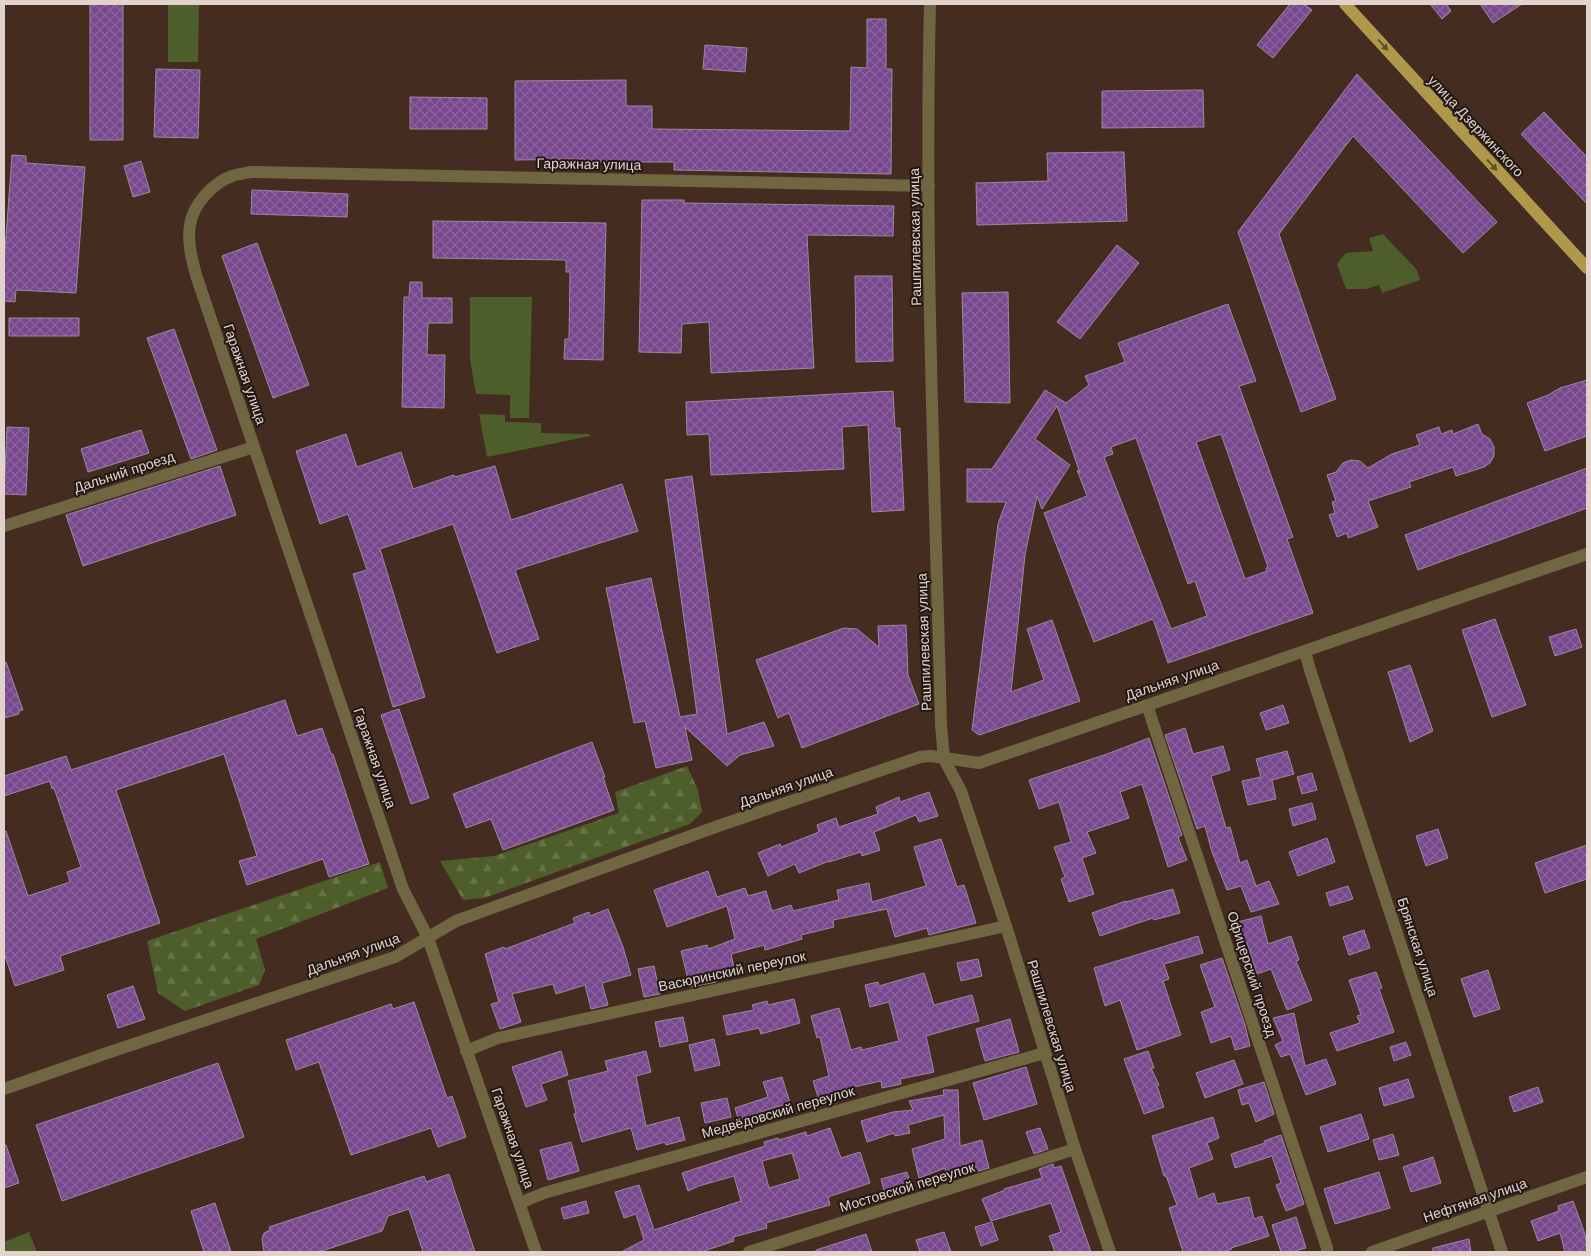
<svg xmlns="http://www.w3.org/2000/svg" width="1591" height="1256" font-family="Arial,sans-serif">
<style>
.forest{fill:url(#forest-firs)}
.park{fill:#4e5e2b}
.building{fill:url(#building-cross-hatch);stroke:#9989a1;fill-rule:evenodd}
.lines{fill:none;stroke-linecap:round;stroke-linejoin:round}
.minor{stroke:#716642;stroke-width:12}
.major{stroke:#af984a;stroke-width:12}
.oneway{fill:#61522c}
.labels{text-anchor:middle;dominant-baseline:central;stroke-width:4;stroke-linejoin:round;paint-order:stroke}
.street-label{font-size:14px;fill:#e1d2cb;stroke:#221813}
</style>
<defs>
<pattern id="forest-firs" width="22" height="20" patternUnits="userSpaceOnUse" patternTransform="scale(1.25)"><rect width="22" height="20" fill="#4e5e2b"/><path d="M5 1l3.5 6h-7zM16 11l3.5 6h-7z" fill="#677448"/></pattern>
<pattern id="building-cross-hatch" width="8" height="8" patternUnits="userSpaceOnUse" patternTransform="scale(1.25)"><rect width="8" height="8" fill="#78488e"/><path d="M0 0l8 8M0 8l8-8" fill="none" stroke="#8b629d"/></pattern>
</defs>
<rect width="100%" height="100%" fill="#442c21"/>
<path class="forest" d="M 687,766 L 698,790 L 702,812 L 690,824 L 484,898 L 463,900 L 440,861 L 494,856 L 619,813 L 615,792 Z
M 380,862 L 388,888 L 256,939 L 265,970 L 259,985 L 185,1011 L 158,993 L 147,941 Z"/>
<path class="park" d="M 168,4 L 199,4 L 198,62 L 168,62 Z
M 1383,234 L 1417,270 L 1420,280 L 1382,293 L 1379,285 L 1366,289 L 1346,289 L 1337,264 L 1346,253 L 1373,251 L 1369,238 Z
M 470,297 L 532,297 L 529,418 L 510,418 L 510,395 L 476,394 L 470,360 Z
M 479,414 L 505,415 L 505,422 L 541,423 L 541,433 L 590,434 L 590,436 L 487,457 Z
M 29,1232 L 37,1252 L 4,1252 L 4,1242 Z"/>
<path class="building" d="M 90,4 L 123,4 L 123,140 L 90,140 Z
M 1290,4 L 1304,4 L 1312,10 L 1273,58 L 1257,45 Z
M 1430,4 L 1446,4 L 1451,11 L 1442,19 Z
M 1480,4 L 1522,4 L 1493,23 Z
M 867,19 L 886,19 L 886,69 L 892,69 L 891,174 L 674,170 L 674,162 L 584,162 L 584,159 L 515,160 L 515,81 L 626,80 L 626,106 L 652,106 L 652,129 L 850,131 L 851,67 L 867,68 Z
M 705,45 L 747,48 L 745,72 L 703,69 Z
M 156,69 L 200,70 L 198,138 L 154,137 Z
M 1357,74 L 1497,222 L 1463,253 L 1353,136 L 1279,234 L 1336,399 L 1301,412 L 1238,232 Z
M 1203,90 L 1204,127 L 1102,128 L 1102,91 Z
M 410,97 L 487,98 L 487,129 L 410,129 Z
M 1544,112 L 1587,157 L 1587,204 L 1521,134 Z
M 1124,152 L 1127,221 L 977,225 L 976,183 L 1048,181 L 1047,153 Z
M 12,155 L 26,156 L 26,163 L 85,167 L 76,293 L 16,290 L 15,302 L 4,301 L 4,264 Z
M 141,161 L 150,192 L 133,197 L 124,166 Z
M 252,190 L 348,194 L 347,217 L 251,214 Z
M 642,200 L 684,200 L 684,203 L 894,206 L 893,236 L 807,235 L 814,368 L 711,373 L 709,322 L 682,324 L 681,353 L 639,352 Z
M 433,221 L 606,223 L 603,360 L 564,359 L 565,339 L 569,339 L 570,272 L 566,272 L 566,260 L 433,258 Z
M 257,243 L 309,385 L 273,398 L 222,256 Z
M 1117,245 L 1139,263 L 1080,339 L 1057,322 Z
M 855,276 L 892,276 L 893,361 L 856,362 Z
M 410,282 L 422,282 L 422,298 L 452,298 L 452,323 L 428,323 L 427,355 L 445,355 L 444,408 L 402,407 L 404,297 L 409,297 Z
M 1008,292 L 1010,403 L 965,402 L 962,293 Z
M 1228,304 L 1256,381 L 1239,386 L 1293,537 L 1287,539 L 1313,613 L 1168,663 L 1153,619 L 1094,642 L 1044,513 L 1087,496 L 1077,470 L 1080,473 L 1057,406 L 1035,439 L 1070,465 L 1042,509 L 1037,496 L 1025,555 L 1011,692 L 1044,680 L 1027,629 L 1052,620 L 1080,701 L 979,735 L 972,730 L 998,524 L 1006,502 L 967,502 L 967,469 L 992,469 L 1045,390 L 1066,403 L 1089,385 L 1085,376 L 1125,362 L 1118,343 ZM 1221,434 L 1268,567 L 1266,568 L 1267,571 L 1245,579 L 1196,442 ZM 1136,438 L 1188,584 L 1195,581 L 1207,616 L 1171,629 L 1104,457 L 1113,454 L 1111,447 Z
M 9,318 L 79,318 L 79,336 L 9,336 Z
M 174,329 L 217,450 L 191,459 L 147,338 Z
M 1587,380 L 1587,436 L 1545,451 L 1527,403 L 1548,395 L 1560,388 Z
M 893,391 L 895,428 L 900,428 L 904,510 L 872,512 L 868,425 L 842,427 L 844,469 L 711,475 L 709,434 L 687,435 L 686,402 Z
M 1478,424 L 1482,434 L 1490,439 L 1494,447 L 1494,456 L 1490,463 L 1484,467 L 1456,476 L 1453,467 L 1409,482 L 1411,487 L 1368,501 L 1378,527 L 1348,538 L 1347,533 L 1337,537 L 1329,515 L 1335,513 L 1332,502 L 1336,501 L 1327,475 L 1336,472 L 1343,463 L 1351,460 L 1360,461 L 1368,468 L 1392,454 L 1420,445 L 1416,435 L 1439,427 L 1441,434 L 1452,430 L 1453,434 Z
M 7,427 L 29,428 L 26,495 L 4,494 Z
M 141,430 L 149,453 L 88,472 L 81,449 Z
M 346,434 L 357,467 L 401,452 L 413,489 L 454,475 L 455,477 L 495,466 L 511,520 L 622,484 L 638,531 L 515,570 L 539,639 L 497,653 L 453,524 L 380,549 L 425,697 L 393,707 L 353,574 L 367,570 L 348,514 L 320,524 L 296,451 Z
M 220,466 L 236,515 L 83,566 L 66,515 Z
M 1587,468 L 1587,508 L 1418,570 L 1405,535 Z
M 692,476 L 727,734 L 764,722 L 774,746 L 740,755 L 727,766 L 685,727 L 692,760 L 656,768 L 645,721 L 634,723 L 606,588 L 651,578 L 680,717 L 697,714 L 665,480 Z
M 1495,619 L 1526,705 L 1492,717 L 1462,630 Z
M 906,625 L 908,675 L 919,704 L 802,748 L 789,713 L 778,718 L 756,660 L 844,628 L 857,629 L 879,647 L 878,626 Z
M 1576,629 L 1582,647 L 1555,656 L 1549,637 Z
M 4,662 L 6,662 L 23,710 L 19,711 L 19,714 L 4,718 Z
M 1410,665 L 1433,731 L 1410,742 L 1388,672 Z
M 285,700 L 297,736 L 322,728 L 331,754 L 333,754 L 369,864 L 329,877 L 323,859 L 247,885 L 239,861 L 257,856 L 224,754 L 116,790 L 160,923 L 60,956 L 64,970 L 15,986 L 4,953 L 4,832 L 6,831 L 28,896 L 70,882 L 67,872 L 81,867 L 54,788 L 52,789 L 50,781 L 4,796 L 4,776 L 66,756 L 71,770 Z
M 1283,705 L 1289,723 L 1266,730 L 1260,713 Z
M 399,709 L 429,798 L 411,804 L 381,715 Z
M 1185,728 L 1193,754 L 1223,746 L 1230,770 L 1211,776 L 1226,828 L 1230,827 L 1240,863 L 1247,860 L 1256,886 L 1269,881 L 1279,904 L 1251,912 L 1241,886 L 1227,890 L 1212,852 L 1205,826 L 1197,829 L 1165,735 Z
M 1149,738 L 1182,835 L 1178,837 L 1187,860 L 1168,867 L 1142,784 L 1120,792 L 1129,818 L 1087,832 L 1096,853 L 1082,858 L 1094,894 L 1069,902 L 1061,879 L 1065,877 L 1054,847 L 1071,842 L 1059,802 L 1039,809 L 1029,780 L 1107,754 Z
M 592,742 L 605,777 L 603,777 L 614,810 L 503,850 L 491,819 L 466,828 L 453,794 Z
M 1287,751 L 1294,774 L 1272,780 L 1276,799 L 1248,805 L 1242,781 L 1261,777 L 1256,759 Z
M 1312,773 L 1317,790 L 1302,794 L 1297,777 Z
M 929,792 L 938,816 L 919,822 L 916,815 L 874,832 L 880,850 L 862,856 L 861,852 L 829,862 L 829,861 L 799,873 L 795,864 L 768,876 L 758,853 L 780,844 L 781,847 L 819,832 L 817,825 L 836,818 L 839,827 L 878,814 L 876,807 L 899,797 L 900,802 Z
M 1312,803 L 1316,819 L 1293,826 L 1289,809 Z
M 1438,829 L 1448,858 L 1426,866 L 1416,836 Z
M 1327,838 L 1335,862 L 1298,876 L 1289,852 Z
M 941,839 L 957,887 L 964,885 L 976,923 L 929,935 L 927,928 L 895,937 L 887,909 L 833,920 L 834,927 L 801,935 L 802,939 L 765,950 L 764,945 L 731,954 L 735,972 L 715,976 L 716,982 L 690,987 L 681,951 L 707,945 L 708,949 L 735,939 L 727,906 L 667,927 L 654,890 L 708,871 L 717,897 L 745,888 L 748,896 L 766,891 L 772,911 L 791,905 L 793,911 L 839,900 L 837,890 L 869,883 L 872,902 L 926,886 L 914,847 Z
M 1587,845 L 1587,879 L 1545,893 L 1535,863 Z
M 1348,886 L 1353,899 L 1330,906 L 1326,893 Z
M 1173,889 L 1180,913 L 1154,920 L 1153,918 L 1100,936 L 1092,913 L 1126,901 L 1126,902 Z
M 608,909 L 623,947 L 631,975 L 602,983 L 608,1005 L 591,1009 L 585,985 L 556,994 L 553,984 L 512,994 L 521,1022 L 500,1029 L 491,1004 L 499,1002 L 485,954 L 504,947 L 505,949 L 575,923 L 573,918 L 589,912 L 590,916 Z
M 1261,916 L 1268,944 L 1291,936 L 1299,960 L 1296,961 L 1312,1000 L 1287,1010 L 1271,969 L 1257,974 L 1247,943 L 1243,944 L 1238,922 Z
M 1364,930 L 1370,948 L 1349,955 L 1343,937 Z
M 1198,936 L 1203,953 L 1164,964 L 1169,979 L 1163,981 L 1181,1035 L 1137,1050 L 1120,1000 L 1105,1006 L 1094,968 Z
M 1222,958 L 1245,1025 L 1250,1046 L 1235,1050 L 1231,1036 L 1211,1043 L 1201,1012 L 1215,1007 L 1200,965 Z
M 978,959 L 982,976 L 961,981 L 957,963 Z
M 654,966 L 660,994 L 644,997 L 638,969 Z
M 1488,970 L 1500,1009 L 1474,1017 L 1461,979 Z
M 1376,972 L 1382,988 L 1379,989 L 1394,1032 L 1337,1051 L 1330,1033 L 1360,1023 L 1357,1016 L 1361,1015 L 1349,980 Z
M 924,973 L 934,1005 L 972,995 L 979,1021 L 926,1036 L 934,1072 L 900,1079 L 901,1084 L 882,1088 L 881,1081 L 836,1091 L 837,1095 L 819,1100 L 813,1081 L 829,1076 L 820,1037 L 817,1038 L 811,1016 L 839,1008 L 851,1050 L 861,1047 L 862,1050 L 899,1041 L 889,1002 L 870,1007 L 865,985 L 878,982 L 879,986 Z
M 133,986 L 145,1019 L 118,1028 L 107,995 Z
M 794,999 L 800,1023 L 761,1034 L 759,1028 L 727,1035 L 723,1016 L 754,1010 L 752,1005 L 767,1001 L 768,1005 Z
M 414,1002 L 447,1098 L 452,1096 L 466,1137 L 438,1147 L 431,1128 L 351,1155 L 319,1062 L 296,1070 L 286,1040 L 391,1004 L 393,1009 Z
M 1294,1013 L 1305,1066 L 1326,1059 L 1336,1084 L 1306,1095 L 1290,1054 L 1281,1057 L 1275,1045 L 1283,1041 L 1273,1018 Z
M 683,1017 L 688,1041 L 660,1047 L 655,1022 Z
M 1010,1019 L 1019,1052 L 985,1061 L 976,1029 Z
M 714,1039 L 720,1065 L 695,1071 L 689,1045 Z
M 1406,1042 L 1411,1055 L 1394,1061 L 1390,1047 Z
M 561,1051 L 568,1075 L 541,1084 L 547,1100 L 526,1107 L 512,1067 Z
M 646,1051 L 651,1072 L 636,1076 L 646,1126 L 679,1117 L 685,1140 L 666,1145 L 665,1142 L 637,1150 L 631,1128 L 582,1142 L 574,1114 L 576,1113 L 568,1081 L 608,1071 L 605,1061 Z
M 1148,1051 L 1154,1068 L 1151,1068 L 1159,1085 L 1157,1086 L 1164,1107 L 1144,1114 L 1124,1059 Z
M 1234,1060 L 1243,1084 L 1205,1098 L 1196,1073 Z
M 218,1063 L 244,1137 L 62,1201 L 36,1125 Z
M 1026,1067 L 1037,1104 L 984,1120 L 973,1083 Z
M 782,1077 L 790,1103 L 763,1111 L 763,1114 L 739,1121 L 735,1108 L 768,1097 L 763,1082 Z
M 1408,1079 L 1414,1097 L 1384,1106 L 1379,1088 Z
M 1264,1082 L 1274,1114 L 1256,1122 L 1249,1103 L 1242,1105 L 1238,1090 Z
M 1538,1087 L 1543,1102 L 1514,1112 L 1509,1097 Z
M 943,1090 L 958,1090 L 960,1146 L 982,1140 L 989,1168 L 972,1173 L 970,1166 L 946,1174 L 945,1168 L 919,1178 L 912,1149 L 945,1139 L 944,1115 L 908,1125 L 910,1133 L 895,1136 L 894,1133 L 867,1142 L 861,1121 L 893,1112 L 913,1110 L 909,1101 L 944,1095 Z
M 727,1098 L 731,1117 L 705,1123 L 701,1103 Z
M 1361,1114 L 1369,1139 L 1328,1152 L 1320,1127 Z
M 1213,1117 L 1219,1138 L 1207,1143 L 1213,1159 L 1189,1168 L 1198,1199 L 1214,1193 L 1217,1204 L 1249,1197 L 1254,1219 L 1262,1216 L 1269,1236 L 1231,1248 L 1232,1249 L 1222,1252 L 1183,1252 L 1169,1208 L 1177,1205 L 1166,1176 L 1164,1176 L 1152,1136 Z
M 830,1128 L 841,1158 L 860,1152 L 870,1183 L 828,1197 L 830,1205 L 766,1223 L 767,1228 L 733,1237 L 734,1241 L 701,1252 L 621,1252 L 644,1240 L 636,1214 L 624,1218 L 615,1192 L 639,1185 L 654,1230 L 741,1201 L 734,1176 L 699,1186 L 688,1191 L 682,1173 L 765,1146 L 764,1142 L 778,1138 L 779,1140 L 806,1132 L 807,1136 ZM 792,1153 L 800,1179 L 769,1188 L 762,1161 Z
M 1040,1128 L 1048,1149 L 1034,1154 L 1026,1132 Z
M 1393,1134 L 1399,1155 L 1379,1160 L 1373,1140 Z
M 1281,1135 L 1304,1204 L 1286,1211 L 1276,1185 L 1281,1183 L 1272,1156 L 1235,1168 L 1231,1154 L 1265,1143 L 1264,1141 Z
M 571,1142 L 579,1171 L 548,1180 L 540,1150 Z
M 4,1145 L 6,1145 L 19,1183 L 4,1188 Z
M 1433,1157 L 1441,1183 L 1411,1192 L 1403,1167 Z
M 1053,1164 L 1054,1168 L 1061,1166 L 1091,1252 L 1055,1252 L 1049,1236 L 1061,1232 L 1051,1203 L 991,1221 L 982,1199 L 1005,1190 L 1004,1189 L 1042,1178 L 1039,1169 Z
M 907,1172 L 912,1190 L 886,1198 L 881,1179 Z
M 1379,1172 L 1390,1208 L 1335,1224 L 1324,1189 Z
M 449,1174 L 475,1252 L 423,1252 L 409,1209 L 388,1216 L 382,1231 L 319,1252 L 264,1252 L 262,1239 L 264,1233 L 270,1230 L 269,1227 L 424,1176 L 426,1182 Z
M 586,1201 L 589,1213 L 564,1219 L 561,1208 Z
M 1573,1201 L 1585,1234 L 1587,1252 L 1565,1252 L 1560,1233 L 1538,1241 L 1531,1221 L 1559,1211 L 1558,1206 Z
M 215,1203 L 231,1252 L 204,1252 L 191,1211 Z
M 1296,1217 L 1306,1248 L 1291,1252 L 1281,1252 L 1272,1225 Z
M 992,1222 L 998,1240 L 981,1246 L 975,1227 Z
M 944,1232 L 951,1252 L 920,1252 L 916,1240 Z
M 866,1234 L 872,1252 L 816,1252 L 816,1250 Z
M 1469,1239 L 1471,1252 L 1433,1252 L 1433,1248 Z"/>
<g class="lines">
<path class="minor" d="M 930,4 C 924,244 935,485 941,725 L 944,759 L 961,791 L 1006,926 L 1075,1149 L 1110,1252
M 4,526 L 254,447
M 1305,651 L 1310,670 L 1502,1252
M 1147,705 L 1327,1248 L 1327,1252
M 466,1051 L 498,1038 L 1006,926
M 4,1089 L 107,1053 L 395,957 L 456,921 L 721,825 L 920,757 L 931,756 L 979,763 L 1587,554
M 520,1203 L 544,1193 L 1045,1053
M 536,1252 L 428,938 L 403,889 L 196,275 C 192,259 187,242 190,225 C 193,204 213,183 232,176 C 238,174 245,173 251,172 L 929,186
M 749,1252 L 1075,1149
M 1372,1252 L 1587,1177"/>
<path class="major" d="M 1345,4 L 1587,268"/>
</g>
<defs><path id="oneway-solid" d="M-6-.8H1V-3.2L6.5 0L1 3.2V.8H-6Z" transform="scale(1.25)"/></defs>
<g class="oneway">
<use href="#oneway-solid" transform="translate(1383 45) rotate(48)"/>
<use href="#oneway-solid" transform="translate(1492 165) rotate(47)"/>
</g>
<g class="labels">
<g class="street-label">
<text transform="translate(1476 126) rotate(47)">улица Дзержинского</text>
<text transform="translate(589 164) rotate(1)">Гаражная улица</text>
<text transform="translate(915 237) rotate(-91)">Рашпилевская улица</text>
<text transform="translate(245 374) rotate(71)">Гаражная улица</text>
<text transform="translate(124 472) rotate(-18)">Дальний проезд</text>
<text transform="translate(924 642) rotate(-92)">Рашпилевская улица</text>
<text transform="translate(1172 680) rotate(-19)">Дальняя улица</text>
<text transform="translate(375 758) rotate(71)">Гаражная улица</text>
<text transform="translate(786 787) rotate(-19)">Дальняя улица</text>
<text transform="translate(1418 947) rotate(72)">Брянская улица</text>
<text transform="translate(353 954) rotate(-20)">Дальняя улица</text>
<text transform="translate(732 971) rotate(-12)">Васюринский переулок</text>
<text transform="translate(1252 974) rotate(72)">Офицерский проезд</text>
<text transform="translate(1052 1026) rotate(73)">Рашпилевская улица</text>
<text transform="translate(778 1112) rotate(-16)">Медвёдовский переулок</text>
<text transform="translate(513 1138) rotate(71)">Гаражная улица</text>
<text transform="translate(907 1187) rotate(-17)">Мостовской переулок</text>
<text transform="translate(1475 1200) rotate(-19)">Нефтяная улица</text>
</g>
</g>
<rect width="1591" height="1256" fill="none" stroke="#e1d2cb" stroke-width="10"/>
</svg>
